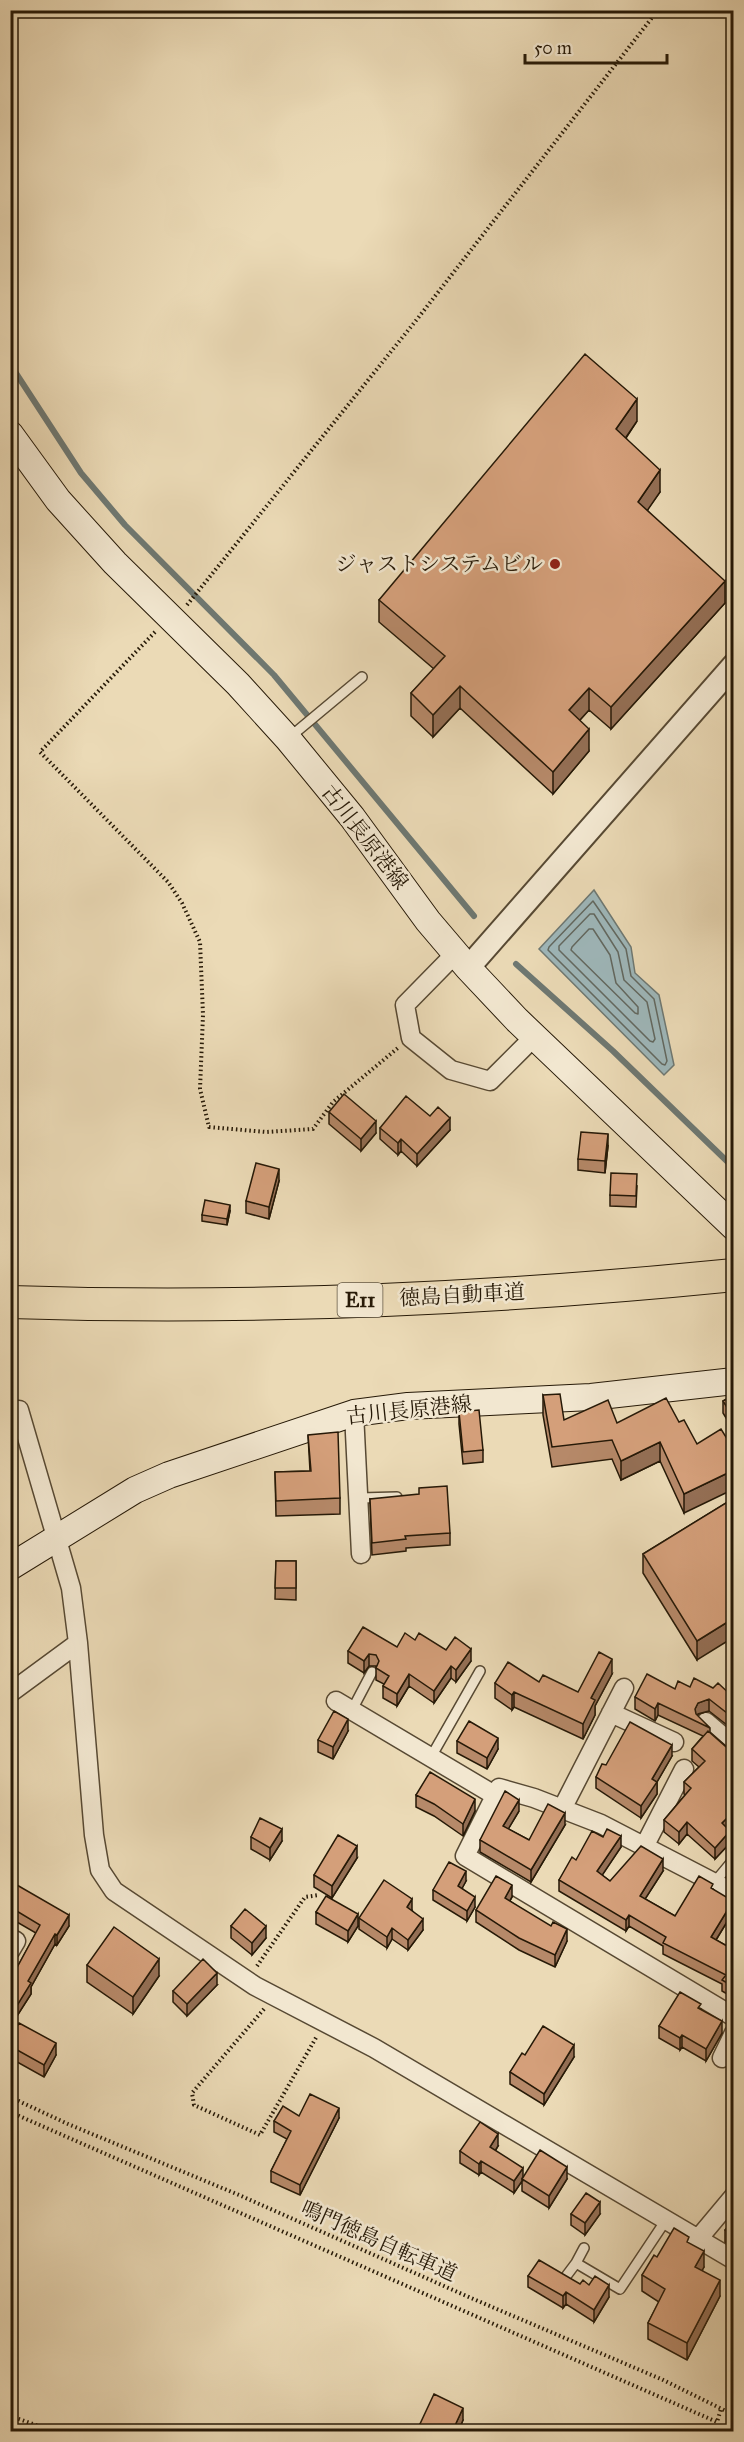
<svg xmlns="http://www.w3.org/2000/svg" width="744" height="2442" font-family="'IM FELL Great Primer','Noto Serif JP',serif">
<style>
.water{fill:#9eb7ba;stroke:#6e7872;stroke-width:1.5}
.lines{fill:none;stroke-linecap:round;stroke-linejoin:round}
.shore{stroke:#626860;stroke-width:1.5}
.stream{stroke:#6e7872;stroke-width:6}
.service-casing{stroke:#574933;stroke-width:12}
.minor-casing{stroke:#574933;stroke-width:21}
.tertiary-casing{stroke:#574933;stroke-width:26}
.secondary-casing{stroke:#261907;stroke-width:28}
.motorway-casing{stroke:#261907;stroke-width:34}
.path{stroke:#261907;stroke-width:4;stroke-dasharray:1.5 3;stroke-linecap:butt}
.service{stroke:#f2e7d0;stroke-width:9}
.minor{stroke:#f2e7d0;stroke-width:18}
.tertiary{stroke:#f2e7d0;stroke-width:22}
.secondary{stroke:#f2e7d0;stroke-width:26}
.motorway{stroke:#ebdab6;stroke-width:32}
.wall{fill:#b68969;stroke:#261907;stroke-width:1.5}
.shaded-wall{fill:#946f55;stroke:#261907;stroke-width:1.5}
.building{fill:#d49f7a;stroke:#261907;stroke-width:1.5}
.poi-dot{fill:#8f2418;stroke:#f2e7d0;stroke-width:2}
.labels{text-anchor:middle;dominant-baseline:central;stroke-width:5;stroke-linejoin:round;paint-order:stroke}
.shield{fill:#f2e7d0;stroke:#635743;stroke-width:1.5}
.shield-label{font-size:20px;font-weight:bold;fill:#261907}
.poi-label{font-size:21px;fill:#261907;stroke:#f2e7d0;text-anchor:end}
.street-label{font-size:21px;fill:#261907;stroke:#f2e7d0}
</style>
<rect width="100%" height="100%" fill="#ebdab6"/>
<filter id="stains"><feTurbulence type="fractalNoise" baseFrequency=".00333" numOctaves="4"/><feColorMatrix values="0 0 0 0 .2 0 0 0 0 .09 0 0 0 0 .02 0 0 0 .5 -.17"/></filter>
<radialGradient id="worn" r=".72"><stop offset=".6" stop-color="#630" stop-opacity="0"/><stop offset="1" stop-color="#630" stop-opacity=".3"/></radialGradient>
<path class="water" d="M 594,890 L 631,947 L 635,973 L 659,995 L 674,1065 L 664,1075 L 539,949 Z"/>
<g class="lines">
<path class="shore" d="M 593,901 L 626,949 L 631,976 L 654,999 L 667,1061 L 665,1065 L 662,1064 L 548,950 L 549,947 Z
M 590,914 L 594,914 L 618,952 L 624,980 L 647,1002 L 655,1039 L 653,1042 L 650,1041 L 559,950 L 559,946 Z
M 589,929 L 593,929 L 610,955 L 616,983 L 638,1007 L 638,1014 L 635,1013 L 571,950 L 572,947 Z"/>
<path class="stream" d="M 10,364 L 81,473 L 125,525 L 274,675 L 474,916
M 516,964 L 613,1051 L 734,1168"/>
<g class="service-casing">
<path id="service" d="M 290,737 L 362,677
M 360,1498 L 397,1497
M 352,1710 L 372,1672
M 431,1757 L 480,1671
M 714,1883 L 734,1859
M 584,2248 L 576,2263 L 620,2289 L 666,2220
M 567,2275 L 576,2263"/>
</g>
<g class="minor-casing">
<path id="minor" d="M 456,953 L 405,1005 L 411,1038 L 451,1070 L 490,1081 L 534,1037
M 10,1410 L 19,1410 L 71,1588 L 78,1643 L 94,1835 L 100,1870 L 114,1891 L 255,1986 L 374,2048 L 734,2260
M 354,1413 L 361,1554
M 10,1693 L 78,1643
M 336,1701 L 496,1796
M 611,1713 L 674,1742
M 706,1722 L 734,1746
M 562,1809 L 624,1688
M 644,1847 L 684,1769
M 734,1893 L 601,1824 L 534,1798 L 499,1788 L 465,1856 L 734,2017
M 10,1938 L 16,1941 L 10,1951
M 722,2058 L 734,2033
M 698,2239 L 734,2196"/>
</g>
<g class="tertiary-casing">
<path id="tertiary" d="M 468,968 L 734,665"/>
</g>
<g class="secondary-casing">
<path id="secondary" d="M 10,434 L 58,500 L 115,563 L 238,684 L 288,739 L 352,817 L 428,921 L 468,968 L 517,1020 L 734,1227
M 10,1567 L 135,1490 L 169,1475 L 354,1413 L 408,1406 L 591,1397 L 734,1381"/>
</g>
<g class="motorway-casing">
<path id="motorway" d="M 10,1302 C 251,1310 494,1299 734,1275"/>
</g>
<path class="path" d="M 187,605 L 418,318 L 658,10
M 155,632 L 40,752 L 168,882 L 182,903 L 200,942 L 203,1015 L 200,1089 L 209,1127 L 266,1132 L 313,1129 L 333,1102 L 399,1047
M 257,1966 L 305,1897 L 319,1895
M 264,2009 L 192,2093 L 194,2105 L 260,2135 L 317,2036
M 10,2097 L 68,2124 L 239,2195 L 471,2298 L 661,2379 L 734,2415
M 10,2112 L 717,2422 L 721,2409
M 10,2416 L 56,2432"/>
<use href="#service" class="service"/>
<use href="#minor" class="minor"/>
<use href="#tertiary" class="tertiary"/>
<use href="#secondary" class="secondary"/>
<use href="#motorway" class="motorway"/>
</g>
<path class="wall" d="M 637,421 L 626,438 L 660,492 L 647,510 L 725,603 L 611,729 L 589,710 L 580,720 L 589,751 L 553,794 L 460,708 L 433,737 L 411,716 L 411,693 L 434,669 L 379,622 L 379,600 Z
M 734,1034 L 734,1120 L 732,1119 L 729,1058 L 729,1036 Z
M 329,1112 L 376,1133 L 361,1151 L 329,1124 Z
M 430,1116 L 450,1130 L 417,1166 L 401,1151 L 398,1155 L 380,1139 L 380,1128 Z
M 608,1146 L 605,1173 L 578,1170 L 578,1159 Z
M 279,1181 L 269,1219 L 246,1213 L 246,1201 Z
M 637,1186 L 636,1207 L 610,1206 L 610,1195 Z
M 230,1211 L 227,1225 L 202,1221 L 202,1215 Z
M 543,1395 L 564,1420 L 617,1423 L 679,1422 L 697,1444 L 684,1513 L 660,1461 L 621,1480 L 612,1459 L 552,1467 L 543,1415 Z
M 734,1395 L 734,1431 L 723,1413 L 723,1401 Z
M 459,1412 L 483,1450 L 483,1462 L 463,1464 L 459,1424 Z
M 308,1435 L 340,1498 L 340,1514 L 276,1516 L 275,1472 L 310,1471 Z
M 734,1498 L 697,1660 L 643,1573 L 643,1554 Z
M 370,1499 L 450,1533 L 450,1545 L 406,1548 L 406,1551 L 372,1555 Z
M 276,1561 L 296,1561 L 296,1600 L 275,1599 Z
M 415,1640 L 446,1650 L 471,1661 L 456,1682 L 451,1678 L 434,1703 L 409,1686 L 397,1706 L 383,1698 L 383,1686 L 384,1684 L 376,1680 L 376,1666 L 369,1666 L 364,1673 L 348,1663 L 348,1651 L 397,1647 Z
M 612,1674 L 595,1706 L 595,1715 L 583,1739 L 514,1707 L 512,1710 L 495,1698 L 495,1683 L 578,1692 Z
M 690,1687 L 734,1698 L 727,1725 L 709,1711 L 698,1714 L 697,1716 L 710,1728 L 710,1732 L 734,1753 L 734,1822 L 728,1829 L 730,1843 L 715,1859 L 687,1834 L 679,1844 L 664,1832 L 664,1820 L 685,1795 L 684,1794 L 684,1782 L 699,1767 L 692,1761 L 692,1749 L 703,1736 L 658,1715 L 655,1721 L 635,1709 L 635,1697 L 675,1689 Z
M 348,1731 L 333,1759 L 318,1752 L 318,1740 Z
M 457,1741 L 498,1749 L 487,1769 L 457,1753 Z
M 672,1756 L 657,1782 L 657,1794 L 641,1818 L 596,1788 L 596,1777 L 606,1765 Z
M 416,1795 L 475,1811 L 463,1836 L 434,1816 L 416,1807 Z
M 519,1811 L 508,1829 L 529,1840 L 565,1825 L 531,1882 L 480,1852 L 480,1840 Z
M 251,1837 L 282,1841 L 270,1860 L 251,1849 Z
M 603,1837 L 621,1847 L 602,1875 L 610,1881 L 663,1871 L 645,1899 L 675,1916 L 713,1889 L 733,1912 L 716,1940 L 734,1950 L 734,1998 L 722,1991 L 722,1984 L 663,1954 L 663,1946 L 629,1926 L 626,1931 L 559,1891 L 559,1880 L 576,1860 Z
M 357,1858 L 332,1898 L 314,1887 L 314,1875 Z
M 10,1881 L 69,1926 L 57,1945 L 55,1944 L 31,1987 L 31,1994 L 10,2027 L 10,1974 L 14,1973 L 36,1933 L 10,1918 Z
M 466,1881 L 462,1888 L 475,1907 L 467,1921 L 433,1900 L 433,1890 Z
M 512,1897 L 510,1901 L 567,1941 L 555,1967 L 519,1950 L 476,1922 L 476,1910 Z
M 412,1910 L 423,1930 L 408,1950 L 392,1939 L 387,1948 L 359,1929 L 359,1918 Z
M 316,1912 L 358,1926 L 348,1942 L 316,1924 Z
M 231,1926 L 266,1938 L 252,1955 L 231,1938 Z
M 87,1965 L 159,1976 L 133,2014 L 87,1982 Z
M 217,1985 L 187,2016 L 173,2002 L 173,1991 Z
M 701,2009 L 722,2033 L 706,2061 L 682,2047 L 680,2050 L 659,2038 L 659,2026 Z
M 10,2038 L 56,2055 L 44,2077 L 10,2058 Z
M 525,2055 L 574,2057 L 544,2105 L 510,2084 L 510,2072 Z
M 734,2060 L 734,2076 L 732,2075 L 732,2063 Z
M 299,2116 L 339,2118 L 300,2195 L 271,2182 L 271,2171 L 287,2139 L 274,2132 L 274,2121 Z
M 498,2146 L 495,2151 L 523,2177 L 567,2179 L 549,2208 L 522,2191 L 522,2181 L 514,2193 L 481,2172 L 479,2175 L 460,2163 L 460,2151 Z
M 571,2214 L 600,2214 L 585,2235 L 571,2225 Z
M 734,2219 L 734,2247 L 725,2242 L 725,2230 Z
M 689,2244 L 704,2267 L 702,2270 L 720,2296 L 687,2360 L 648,2339 L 648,2323 L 659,2302 L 642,2291 L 642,2275 L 657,2257 Z
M 528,2276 L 580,2284 L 609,2297 L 594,2322 L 566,2304 L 563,2308 L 528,2287 Z
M 463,2420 L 458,2432 L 420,2432 L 420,2424 Z"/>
<path class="shaded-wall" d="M 10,10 L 19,10 L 10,21 Z
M 637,399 L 637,421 L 616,452 L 616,429 Z
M 660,470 L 660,492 L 638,524 L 638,502 Z
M 725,581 L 725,603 L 611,729 L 611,707 Z
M 460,686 L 460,708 L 433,737 L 433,715 Z
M 589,688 L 589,710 L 569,732 L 569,710 Z
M 589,729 L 589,751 L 553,794 L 553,772 Z
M 450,1118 L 450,1130 L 417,1166 L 417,1154 Z
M 376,1121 L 376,1133 L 361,1151 L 361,1139 Z
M 608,1134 L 608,1146 L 605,1173 L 605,1161 Z
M 401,1139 L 401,1151 L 398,1155 L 398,1143 Z
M 279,1169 L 279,1181 L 269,1219 L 269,1207 Z
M 230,1205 L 230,1211 L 227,1225 L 227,1219 Z
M 660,1442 L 660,1461 L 621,1480 L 621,1461 Z
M 734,1470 L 734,1489 L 684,1513 L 684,1494 Z
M 734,1618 L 734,1637 L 697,1660 L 697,1641 Z
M 471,1649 L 471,1661 L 456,1682 L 456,1670 Z
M 369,1654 L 369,1666 L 364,1673 L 364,1661 Z
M 612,1659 L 612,1674 L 595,1706 L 595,1715 L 583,1739 L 583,1724 L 591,1698 Z
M 451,1666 L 451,1678 L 434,1703 L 434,1691 Z
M 409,1674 L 409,1686 L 397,1706 L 397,1694 Z
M 514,1692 L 514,1707 L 512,1710 L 512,1695 Z
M 709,1699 L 709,1711 L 698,1714 L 695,1721 L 695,1709 L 698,1703 Z
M 658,1703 L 658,1715 L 655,1721 L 655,1709 Z
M 734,1706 L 734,1718 L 727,1725 L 727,1713 Z
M 348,1719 L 348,1731 L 333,1759 L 333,1747 Z
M 498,1738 L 498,1749 L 487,1769 L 487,1758 Z
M 672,1745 L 672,1756 L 657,1782 L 657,1794 L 641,1818 L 641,1806 L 652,1779 Z
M 475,1799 L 475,1811 L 463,1836 L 463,1824 Z
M 519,1800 L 519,1811 L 503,1838 L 503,1826 Z
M 734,1811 L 734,1822 L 722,1835 L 722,1823 Z
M 565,1813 L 565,1825 L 531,1882 L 531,1870 Z
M 687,1822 L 687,1834 L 679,1844 L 679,1832 Z
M 282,1829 L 282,1841 L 270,1860 L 270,1848 Z
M 730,1831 L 730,1843 L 715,1859 L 715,1848 Z
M 621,1836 L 621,1847 L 597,1883 L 597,1871 Z
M 357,1846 L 357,1858 L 332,1898 L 332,1886 Z
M 663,1859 L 663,1871 L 640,1907 L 640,1896 Z
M 466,1871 L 466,1881 L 458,1896 L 458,1886 Z
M 512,1885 L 512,1897 L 505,1909 L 505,1898 Z
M 475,1897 L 475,1907 L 467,1921 L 467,1911 Z
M 412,1899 L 412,1910 L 407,1918 L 407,1907 Z
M 733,1901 L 733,1912 L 711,1948 L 711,1937 Z
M 358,1914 L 358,1926 L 348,1942 L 348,1931 Z
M 69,1915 L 69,1926 L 57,1945 L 57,1935 Z
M 629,1915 L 629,1926 L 626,1931 L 626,1920 Z
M 423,1919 L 423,1930 L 408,1950 L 408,1940 Z
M 266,1926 L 266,1938 L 252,1955 L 252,1943 Z
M 392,1928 L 392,1939 L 387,1948 L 387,1937 Z
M 567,1929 L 567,1941 L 555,1967 L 555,1955 Z
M 55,1934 L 55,1944 L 31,1987 L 31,1994 L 10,2027 L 10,2017 L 28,1981 Z
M 159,1959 L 159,1976 L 133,2014 L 133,1997 Z
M 217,1973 L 217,1985 L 187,2016 L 187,2004 Z
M 722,2021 L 722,2033 L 706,2061 L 706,2049 Z
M 682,2035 L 682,2047 L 680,2050 L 680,2038 Z
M 56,2043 L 56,2055 L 44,2077 L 44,2065 Z
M 574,2045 L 574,2057 L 544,2105 L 544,2094 Z
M 339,2108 L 339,2118 L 300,2195 L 300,2185 Z
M 498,2134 L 498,2146 L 490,2159 L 490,2147 Z
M 481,2161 L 481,2172 L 479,2175 L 479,2164 Z
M 567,2167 L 567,2179 L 549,2208 L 549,2196 Z
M 523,2168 L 523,2180 L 522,2179 L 522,2181 L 514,2193 L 514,2181 Z
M 600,2202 L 600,2214 L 585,2235 L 585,2223 Z
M 704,2251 L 704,2267 L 695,2283 L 695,2267 Z
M 720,2280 L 720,2296 L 687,2360 L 687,2343 Z
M 609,2285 L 609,2297 L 594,2322 L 594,2310 Z
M 566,2292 L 566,2304 L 563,2308 L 563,2296 Z
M 463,2408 L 463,2420 L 458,2432 L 452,2432 Z"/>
<path class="building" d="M 585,354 L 637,399 L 616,429 L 660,470 L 638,502 L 725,581 L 611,707 L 589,688 L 569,710 L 589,729 L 553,772 L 460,686 L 433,715 L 411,693 L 445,656 L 379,600 Z
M 734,1034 L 734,1098 L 732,1096 L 729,1036 Z
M 344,1094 L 376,1121 L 361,1139 L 329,1112 Z
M 406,1096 L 430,1116 L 438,1107 L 450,1118 L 417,1154 L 401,1139 L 398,1143 L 380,1128 Z
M 581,1132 L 608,1134 L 605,1161 L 578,1159 Z
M 256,1163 L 279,1169 L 269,1207 L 246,1201 Z
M 611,1173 L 637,1174 L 636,1196 L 610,1195 Z
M 205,1200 L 230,1205 L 227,1219 L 202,1215 Z
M 560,1394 L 564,1420 L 608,1400 L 617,1423 L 666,1398 L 679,1422 L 684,1420 L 697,1444 L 721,1429 L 734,1450 L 734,1470 L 684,1494 L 660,1442 L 621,1461 L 612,1440 L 552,1447 L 543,1395 Z
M 734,1395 L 734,1419 L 723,1401 Z
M 479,1410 L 483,1450 L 463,1452 L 459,1412 Z
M 338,1432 L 340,1498 L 276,1501 L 275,1472 L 311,1471 L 308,1435 Z
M 447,1486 L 450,1533 L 405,1536 L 406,1539 L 372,1543 L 370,1499 L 419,1494 L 419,1488 Z
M 734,1498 L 734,1618 L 697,1641 L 643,1554 Z
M 276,1561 L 296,1561 L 296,1588 L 275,1588 Z
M 363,1627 L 397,1647 L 405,1633 L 415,1640 L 419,1633 L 446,1650 L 455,1637 L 471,1649 L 456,1670 L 451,1666 L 434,1691 L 409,1674 L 397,1694 L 383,1686 L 389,1676 L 376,1668 L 379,1661 L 376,1655 L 369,1654 L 364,1661 L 348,1651 Z
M 599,1652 L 612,1659 L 591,1698 L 595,1700 L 583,1724 L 514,1692 L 512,1695 L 495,1683 L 508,1662 L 539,1682 L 543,1675 L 578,1692 Z
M 647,1674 L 675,1689 L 678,1681 L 690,1687 L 694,1678 L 713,1688 L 718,1683 L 734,1698 L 734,1706 L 727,1713 L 709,1699 L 698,1703 L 695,1709 L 696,1714 L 710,1728 L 658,1703 L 655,1709 L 635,1697 Z
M 334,1711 L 348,1719 L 333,1747 L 318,1740 Z
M 469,1721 L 498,1738 L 487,1758 L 457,1741 Z
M 630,1722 L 672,1745 L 652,1779 L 657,1782 L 641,1806 L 596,1777 L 602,1764 L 606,1765 Z
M 708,1731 L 734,1754 L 734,1811 L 722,1823 L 730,1831 L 715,1848 L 687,1822 L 679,1832 L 664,1820 L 691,1788 L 684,1782 L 705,1761 L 692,1749 Z
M 430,1772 L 475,1799 L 463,1824 L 434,1804 L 416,1795 Z
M 505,1791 L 519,1800 L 503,1826 L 529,1840 L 548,1804 L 565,1813 L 531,1870 L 480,1840 Z
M 260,1818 L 282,1829 L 270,1848 L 251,1837 Z
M 607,1829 L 621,1836 L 597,1871 L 610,1881 L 641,1846 L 663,1859 L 640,1896 L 675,1916 L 699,1876 L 713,1884 L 711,1888 L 733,1901 L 711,1937 L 734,1950 L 734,1987 L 722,1980 L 726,1975 L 663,1943 L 666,1937 L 629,1915 L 626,1920 L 559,1880 L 572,1857 L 576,1860 L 592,1831 L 603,1837 Z
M 338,1835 L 357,1846 L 332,1886 L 314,1875 Z
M 449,1862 L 466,1871 L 458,1886 L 475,1897 L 467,1911 L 433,1890 Z
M 496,1876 L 512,1885 L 505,1898 L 551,1926 L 553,1922 L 567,1929 L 555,1955 L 519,1938 L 476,1910 Z
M 384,1880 L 412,1899 L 407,1907 L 423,1919 L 408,1940 L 392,1928 L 387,1937 L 359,1918 Z
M 10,1881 L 69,1915 L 57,1935 L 55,1934 L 28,1981 L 31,1983 L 10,2017 L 10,1974 L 12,1972 L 14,1973 L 40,1925 L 10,1907 Z
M 326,1896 L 358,1914 L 348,1931 L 316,1912 Z
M 245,1909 L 266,1926 L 252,1943 L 231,1926 Z
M 114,1927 L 159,1959 L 133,1997 L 87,1965 Z
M 203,1959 L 217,1973 L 187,2004 L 173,1991 Z
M 680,1992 L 701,2004 L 698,2008 L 722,2021 L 706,2049 L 682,2035 L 680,2038 L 659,2026 Z
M 19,2023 L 56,2043 L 44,2065 L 10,2046 L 10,2038 Z
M 543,2026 L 574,2045 L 544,2094 L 510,2072 L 522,2053 L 525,2055 Z
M 310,2094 L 339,2108 L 300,2185 L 271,2171 L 291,2131 L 274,2121 L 283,2106 L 299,2116 Z
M 480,2122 L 498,2134 L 490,2147 L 523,2168 L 514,2181 L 481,2161 L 479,2164 L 460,2151 Z
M 540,2150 L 567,2167 L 549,2196 L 522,2179 Z
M 586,2193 L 600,2202 L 585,2223 L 571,2214 Z
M 734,2219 L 734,2235 L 725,2230 Z
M 674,2228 L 689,2237 L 687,2242 L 704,2251 L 695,2267 L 720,2280 L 687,2343 L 648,2323 L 665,2289 L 642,2275 L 654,2255 L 657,2257 Z
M 539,2260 L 580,2284 L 583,2280 L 589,2285 L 595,2276 L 609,2285 L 594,2310 L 566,2292 L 563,2296 L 528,2276 Z
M 434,2394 L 463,2408 L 452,2432 L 437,2432 L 420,2424 Z"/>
<circle class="poi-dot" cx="555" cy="564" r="6"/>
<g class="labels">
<rect class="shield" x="337.5" y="1283" width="45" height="34" rx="4.5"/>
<g class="shield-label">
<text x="360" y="1300">E11</text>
</g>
<g class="poi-label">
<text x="543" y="564">ジャストシステムビル</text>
</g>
<g class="street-label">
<text transform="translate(365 837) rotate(52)">古川長原港線</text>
<text transform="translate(462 1295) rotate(-3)">徳島自動車道</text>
<text transform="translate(409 1410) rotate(-6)">古川長原港線</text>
<text transform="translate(379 2241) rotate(24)">鳴門徳島自転車道</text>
</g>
</g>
<rect width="744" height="2442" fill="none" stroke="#ebdab6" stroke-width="36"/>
<rect x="12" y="12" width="720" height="2418" fill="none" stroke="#261907" stroke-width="3"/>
<rect x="18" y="18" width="708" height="2406" fill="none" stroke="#261907" stroke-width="1.5"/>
<path d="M525 54v9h142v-9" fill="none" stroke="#261907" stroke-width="3"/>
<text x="534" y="54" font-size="18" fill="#261907" stroke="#f2e7d0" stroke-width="4.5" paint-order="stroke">50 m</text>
<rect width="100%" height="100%" filter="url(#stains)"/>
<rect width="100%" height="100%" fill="url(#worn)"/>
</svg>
